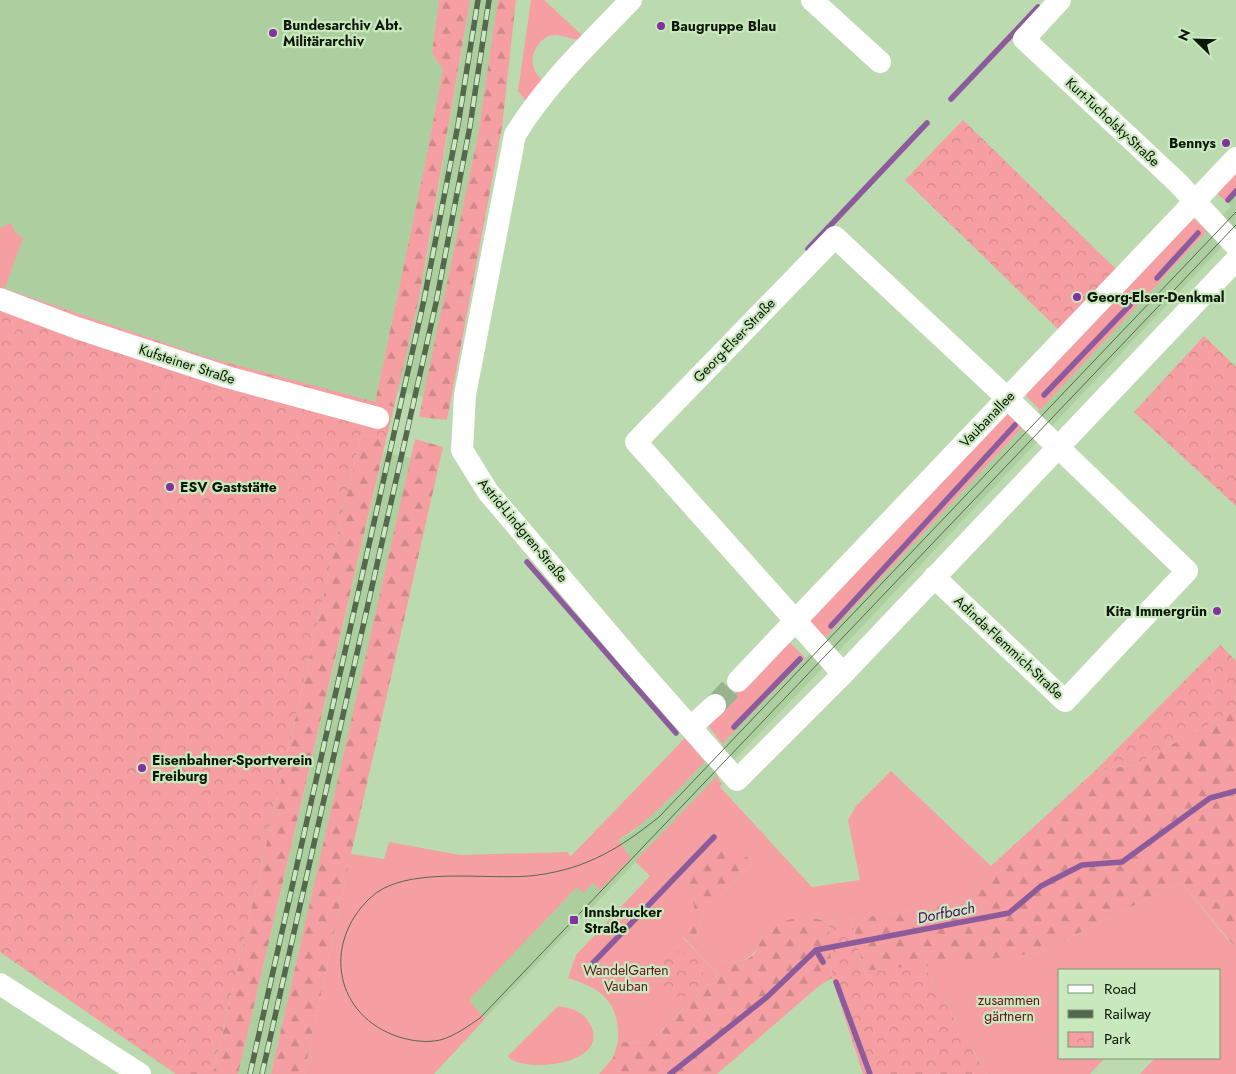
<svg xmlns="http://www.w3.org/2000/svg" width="1236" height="1074" font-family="Jost,sans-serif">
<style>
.built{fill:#adcf9f}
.green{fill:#f59fa2}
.forest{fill:url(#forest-firs)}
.park{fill:url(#park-crowns)}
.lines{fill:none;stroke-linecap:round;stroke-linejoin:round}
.stream{stroke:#8b5b9c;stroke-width:5.5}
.minor-tunnel{stroke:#99b38e;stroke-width:22;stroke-dasharray:22 11;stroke-linecap:butt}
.minor{stroke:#fff;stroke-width:22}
.tram{stroke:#55684e;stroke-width:1}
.rail-casing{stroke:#55684e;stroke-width:5.5}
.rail{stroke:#c9e8bd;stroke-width:4;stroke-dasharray:11;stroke-linecap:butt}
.poi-dot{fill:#84309f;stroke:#c9e8bd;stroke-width:2}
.labels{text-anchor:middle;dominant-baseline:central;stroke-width:4.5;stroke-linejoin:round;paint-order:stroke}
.poi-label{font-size:14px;font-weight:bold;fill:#0c1708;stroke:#c9e8bd;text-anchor:start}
.street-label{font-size:14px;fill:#0c1708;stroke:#c9e8bd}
.park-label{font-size:14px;fill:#651421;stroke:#c9e8bd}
.water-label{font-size:15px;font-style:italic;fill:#520967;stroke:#c9e8bd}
</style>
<defs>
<pattern id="forest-firs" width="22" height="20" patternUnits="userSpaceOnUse" patternTransform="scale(1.25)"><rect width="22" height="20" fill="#f59fa2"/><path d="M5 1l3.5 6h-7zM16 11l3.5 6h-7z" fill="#d1888a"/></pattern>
<pattern id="park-crowns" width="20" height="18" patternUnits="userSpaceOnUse" patternTransform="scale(1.25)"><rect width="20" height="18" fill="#f59fa2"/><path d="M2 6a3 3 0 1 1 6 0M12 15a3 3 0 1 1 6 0" fill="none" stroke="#d1888a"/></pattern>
</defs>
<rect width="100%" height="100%" fill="#bcdab0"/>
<path class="built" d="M 0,0 L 439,0 L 432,53 L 443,68 L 428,149 L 375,403 L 203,356 L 0,287 Z
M 470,0 L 498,0 L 494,31 L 478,135 L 424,397 L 397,391 L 419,299 L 434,216 Z
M 1236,194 L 1235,233 L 818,673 L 466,1038 L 338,937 L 606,847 L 631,833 L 667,801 L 822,641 L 1231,206 L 1228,203 Z
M 384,452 L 411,458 L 271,1074 L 238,1074 Z"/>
<path class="green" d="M 531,0 L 544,0 L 584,37 L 581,40 C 572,40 566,36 558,35 C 542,33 528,54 534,68 C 535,73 540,78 543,81 L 527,103 L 518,91 Z
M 1236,170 L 1236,194 L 1228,203 L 1215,192 Z
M 1192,217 L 1207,231 L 1040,410 L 1024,394 Z
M 11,223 L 15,232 L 23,238 L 5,288 L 0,287 L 0,228 Z
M 1007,412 L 1023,427 L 822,641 L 806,621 Z
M 787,639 L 805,658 L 722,744 L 708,725 L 719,710 Z
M 685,738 L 705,762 C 678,789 651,821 618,840 L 631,858 L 600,890 L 593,883 L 583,893 L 577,887 L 469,1000 L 485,1019 L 434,1074 L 304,1074 L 351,854 L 384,859 L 389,842 L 460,855 L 567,852 L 571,856 Z
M 891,771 L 991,866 L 961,898 L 929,909 L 829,922 L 805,916 L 762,937 C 754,957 751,957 731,964 L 712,956 L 695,938 L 703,915 L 754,862 L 725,843 L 696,916 L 682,937 L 718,974 L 649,1043 L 618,1042 C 620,1002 603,989 568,978 L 576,955 L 650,876 L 635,861 L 717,776 L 722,784 L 720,787 L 812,887 L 860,880 L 848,820 L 856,806 Z
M 1181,882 L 1232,945 L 1236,946 L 1236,1074 L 1140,1074 L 1155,1058 L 1220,1058 L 1220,970 L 1060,970 L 1060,1058 L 1105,1058 L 1090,1074 L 987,1074 L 923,965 L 1039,953 Z
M 558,1006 C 572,1008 583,1011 590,1024 C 613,1066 519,1074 508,1056 Z"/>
<path class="forest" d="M 439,0 L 470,0 L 419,298 L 394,407 L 375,403 L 428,149 L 443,69 L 432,53 Z
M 498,0 L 516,0 L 502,127 L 447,420 L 419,417 L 478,135 Z
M 361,434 L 386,440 L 238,1074 L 213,1074 Z
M 415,439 L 443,447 L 351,854 L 304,1074 L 271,1074 Z
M 1236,709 L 1236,946 L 1233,945 L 1181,882 L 1039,953 L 939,965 L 864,971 L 851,919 L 929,909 L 961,898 L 991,866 L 1096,770 L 1135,765 Z
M 726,843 L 754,862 L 703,915 L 695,938 L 712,956 L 731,964 L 749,958 L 755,953 L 762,937 L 772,924 L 805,916 L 829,922 L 832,978 L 819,986 L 717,1074 L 599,1074 L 613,1058 L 618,1042 L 649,1043 L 718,974 L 679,933 L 696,916 L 689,880 L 699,864 Z"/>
<path class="park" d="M 963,120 L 1119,272 L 1061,332 L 905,180 Z
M 0,287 L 203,356 L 394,407 L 386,440 L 361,434 L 213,1074 L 176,1074 L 0,952 Z
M 1204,336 L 1236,367 L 1236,506 L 1134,412 Z
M 1220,645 L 1236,661 L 1236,709 L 1135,765 L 1096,770 Z
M 851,919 L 864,971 L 923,965 L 987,1074 L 863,1074 L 832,978 L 829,922 Z
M657 974a23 23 0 1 1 46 0a23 23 0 1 1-46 0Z"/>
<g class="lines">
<path class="stream" d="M 951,99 L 1038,7
M 1228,200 L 1236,191
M 808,249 L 927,123
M 1157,278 L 1198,233
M 1044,395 L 1130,305
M 527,562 L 676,733
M 831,626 L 1015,425
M 734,727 L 800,659
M 816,950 L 823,962
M 591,965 L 714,837
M 836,982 L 870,1074
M 670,1074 L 767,997 L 816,950 L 1009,913 L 1041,886 L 1082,865 L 1122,862 L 1210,798 L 1236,791"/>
<path class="minor-tunnel" d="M 715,705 L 738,681"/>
<path class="minor" d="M 631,0 C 590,43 546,84 515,135 L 465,395 L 462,450 L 488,492 L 636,666 L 737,780 L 843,674 L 1236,260
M 812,0 L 880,62
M 1060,0 L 1024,39 L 1178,183 L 1236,246
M 0,299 L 77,328 L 227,377 L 378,418
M 843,674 L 636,442 L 835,237 L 1007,398 L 1187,571 L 1065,701 L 934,577
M 738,681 L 1236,158
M 691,727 L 715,705
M 0,984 L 140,1074"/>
<path class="tram" d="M 1236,212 L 659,817 C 620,848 588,868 538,875 C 491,882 404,863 369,899 C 322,945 335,1016 399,1037 C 412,1041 427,1043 440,1040 C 455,1036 468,1026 480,1018 L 1236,225"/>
<g class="rail-casing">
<path id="rail" d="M 250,1074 L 424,300 L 458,125 L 478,0
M 262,1074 L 436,303 L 470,126 L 489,0"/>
</g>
<use href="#rail" class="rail"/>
</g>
<g class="poi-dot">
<circle cx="661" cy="26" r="5"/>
<circle cx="273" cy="33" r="5"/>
<circle cx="1226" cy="143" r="5"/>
<circle cx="1077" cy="297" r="5"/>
<circle cx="170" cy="487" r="5"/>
<circle cx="1217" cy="611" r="5"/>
<circle cx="142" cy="768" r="5"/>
<rect x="569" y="915" width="10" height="10" rx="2.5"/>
</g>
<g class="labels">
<g class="poi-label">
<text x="283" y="25">Bundesarchiv Abt.<tspan x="283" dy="16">Militärarchiv</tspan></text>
<text x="671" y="26">Baugruppe Blau</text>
<text x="1216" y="143" text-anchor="end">Bennys</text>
<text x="1087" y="297">Georg-Elser-Denkmal</text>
<text x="180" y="487">ESV Gaststätte</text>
<text x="1207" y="611" text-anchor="end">Kita Immergrün</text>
<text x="152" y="760">Eisenbahner-Sportverein<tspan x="152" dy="16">Freiburg</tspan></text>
<text x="584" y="912">Innsbrucker<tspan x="584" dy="16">Straße</tspan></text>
</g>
<g class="street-label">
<text transform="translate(1113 122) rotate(43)">Kurt-Tucholsky-Straße</text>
<text transform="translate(734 340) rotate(-46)">Georg-Elser-Straße</text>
<text transform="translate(187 364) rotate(18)">Kufsteiner Straße</text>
<text transform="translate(987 419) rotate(-46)">Vaubanallee</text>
<text transform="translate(523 530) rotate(50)">Astrid-Lindgren-Straße</text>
<text transform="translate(1009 647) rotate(43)">Adinda-Flemmich-Straße</text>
</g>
<g class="park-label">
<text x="626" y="970">WandelGarten<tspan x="626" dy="16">Vauban</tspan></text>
<text x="1009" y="1000">zusammen<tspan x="1009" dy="16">gärtnern</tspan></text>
</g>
<g class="water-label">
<text transform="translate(946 913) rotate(-11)">Dorfbach</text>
</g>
</g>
<rect x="1058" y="969" width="162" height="90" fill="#c9e8bd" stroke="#7d9475"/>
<rect x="1068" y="985" width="25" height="8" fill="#ffffff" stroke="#7d9475"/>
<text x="1104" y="994" font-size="15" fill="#0c1708">Road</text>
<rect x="1068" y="1010" width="25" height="8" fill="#55684e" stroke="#7d9475"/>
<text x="1104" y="1019" font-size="15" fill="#0c1708">Railway</text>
<rect x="1068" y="1032" width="25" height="15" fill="url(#park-crowns)" stroke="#7d9475"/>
<text x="1104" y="1044" font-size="15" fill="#0c1708">Park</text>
<g transform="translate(1196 40) rotate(293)" stroke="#c9e8bd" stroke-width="4" paint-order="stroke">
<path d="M0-4L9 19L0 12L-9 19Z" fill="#0c1708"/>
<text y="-8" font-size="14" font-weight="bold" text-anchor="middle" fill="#0c1708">N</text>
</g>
</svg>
